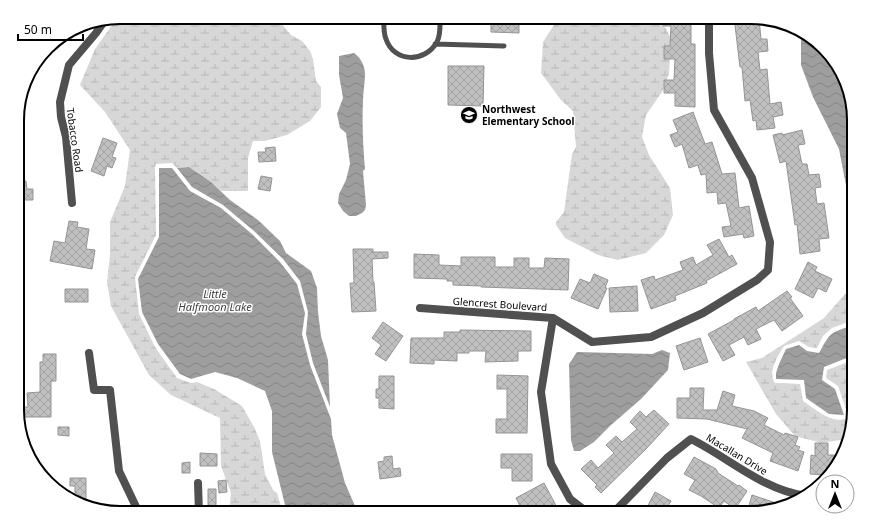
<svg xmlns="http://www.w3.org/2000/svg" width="871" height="530" font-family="'Noto Sans',sans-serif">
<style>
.wetland{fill:url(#wetland-marsh)}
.water{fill:url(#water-waves)}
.building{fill:url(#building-cross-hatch);stroke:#949494}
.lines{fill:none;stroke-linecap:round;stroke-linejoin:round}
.lane{stroke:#505050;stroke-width:5}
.street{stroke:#505050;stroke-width:8}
.labels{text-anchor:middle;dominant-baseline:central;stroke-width:3;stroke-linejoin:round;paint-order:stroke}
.poi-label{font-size:10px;font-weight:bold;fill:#000;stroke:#fff;text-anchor:start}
.street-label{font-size:10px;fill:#000;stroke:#fff}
.water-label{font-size:11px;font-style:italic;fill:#3f3f3f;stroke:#fff}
.rim{fill:none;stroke:#000;stroke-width:2}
</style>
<defs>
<pattern id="wetland-marsh" width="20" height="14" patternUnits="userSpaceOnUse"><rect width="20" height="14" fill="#d7d7d7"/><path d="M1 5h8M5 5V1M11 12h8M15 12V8" fill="none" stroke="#b7b7b7"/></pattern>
<pattern id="water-waves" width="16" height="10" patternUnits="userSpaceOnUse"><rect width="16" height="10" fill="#9e9e9e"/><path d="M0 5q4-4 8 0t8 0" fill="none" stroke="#868686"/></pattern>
<pattern id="building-cross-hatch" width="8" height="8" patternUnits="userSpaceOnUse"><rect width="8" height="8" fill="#c0c0c0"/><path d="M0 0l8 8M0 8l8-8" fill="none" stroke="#a3a3a3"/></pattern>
</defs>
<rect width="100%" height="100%" fill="#fff"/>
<path class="wetland" d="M 120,17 L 276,17 L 291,35 L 302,41 L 310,51 L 313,59 L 316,81 L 321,87 L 321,107 L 310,121 L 287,135 L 265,141 L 253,141 L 248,158 L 248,191 L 221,191 L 211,182 L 189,167 L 177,168 L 172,163 L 156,164 L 155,167 L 156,235 L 135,277 L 139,314 L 155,347 L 177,378 L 191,383 L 197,382 L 214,389 L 242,406 L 254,427 L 260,441 L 265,474 L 273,490 L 277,493 L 283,513 L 229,513 L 231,493 L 221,466 L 220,418 L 171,395 L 149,375 L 111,306 L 107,282 L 110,255 L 110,222 L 125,186 L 130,150 L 105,112 L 80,85 L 95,49 L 117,18 Z
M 559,17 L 648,17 L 666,28 L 671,39 L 669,74 L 662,92 L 646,115 L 642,137 L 649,155 L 670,188 L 673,215 L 664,235 L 646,253 L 618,260 L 598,255 L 565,238 L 556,225 L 556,222 L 564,212 L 572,154 L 576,147 L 573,111 L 561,100 L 541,73 L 543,42 Z
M 852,286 L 854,290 L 854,325 L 848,322 L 832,328 L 823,336 L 817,348 L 809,347 L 799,341 L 784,346 C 778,356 767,372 775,383 L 800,384 L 803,401 C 815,409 832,425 847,418 L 848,415 L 838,386 L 826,378 L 827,370 L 845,363 L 854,362 L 854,416 L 846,439 L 822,443 L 795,436 L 776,414 L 746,362 L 762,358 L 824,318 Z"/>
<path class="water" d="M 801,32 L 808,34 L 837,65 C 837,74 843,81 846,89 C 850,99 850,110 854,120 L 854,227 L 839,149 L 813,97 L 801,65 Z
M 354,53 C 360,57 365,65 365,74 C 365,83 363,92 363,101 C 362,124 363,146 365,169 L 363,171 L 366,205 L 365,210 L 362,213 L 356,216 L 349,216 L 343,211 L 338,203 L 339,194 L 346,180 L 350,164 L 346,133 L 340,128 L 337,114 L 343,98 L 339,75 L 339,56 Z
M 189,167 L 211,182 L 230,200 L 258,220 L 280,241 L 286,253 L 311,271 L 317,288 L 318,312 L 321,336 L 328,360 L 330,407 L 313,363 L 306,334 L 308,312 L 300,281 L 283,259 L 254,231 L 223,205 L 192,187 L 177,168 Z
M 159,168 L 172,168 L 190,191 L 221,208 L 252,234 L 280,262 L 297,284 L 305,313 L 302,334 L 310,365 L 331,419 L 332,435 L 345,483 L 358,513 L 287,513 L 272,452 L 272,411 L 265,391 L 237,378 L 215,372 L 191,379 L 180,374 L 158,344 L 142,312 L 138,279 L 159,237 Z
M 848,327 L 854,330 L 854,357 L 844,359 L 824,367 L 822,380 L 835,389 L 844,415 L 829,414 L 806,398 L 804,380 L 776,379 L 776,373 L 779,364 L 786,349 L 799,345 L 807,351 L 819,353 C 829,336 828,333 848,327 Z
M 662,350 L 670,353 L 668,370 L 641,399 L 611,425 L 594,442 L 580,451 L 574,451 L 571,440 L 569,364 L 577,352 L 652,354 Z"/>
<path class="building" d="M 491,17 L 524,17 L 524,23 L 519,24 L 519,33 L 491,32 Z
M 663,17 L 691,17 L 691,44 L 695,44 L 695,107 L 675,106 L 675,93 L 664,93 L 664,80 L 674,80 L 675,59 L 664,59 L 664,46 L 670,46 L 671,26 L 663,26 Z
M 734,17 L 751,17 L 759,19 L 761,39 L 767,39 L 768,51 L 758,52 L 760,70 L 767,69 L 770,104 L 781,102 L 783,115 L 773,117 L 775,128 L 757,130 L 756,120 L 753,121 L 750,100 L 745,101 L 742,67 L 740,67 Z
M 448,66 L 484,66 L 483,106 L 448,105 Z
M 693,112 L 705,144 L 712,142 L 722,174 L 735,173 L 739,208 L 749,206 L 754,236 L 744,238 L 743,234 L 724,237 L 722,227 L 731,226 L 726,203 L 718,204 L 717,192 L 707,193 L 706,174 L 701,175 L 698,165 L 689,168 L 682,144 L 675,147 L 670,135 L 678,132 L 673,120 Z
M 802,130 L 805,144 L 798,145 L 802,164 L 807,164 L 809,175 L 819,174 L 821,187 L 815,188 L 817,204 L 824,203 L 829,238 L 819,239 L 820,251 L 800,254 L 797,224 L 795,225 L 786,161 L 780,163 L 773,135 L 782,133 L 782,135 Z
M 103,138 L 117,143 L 112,157 L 116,158 L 112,168 L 107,166 L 104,176 L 91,171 Z
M 275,147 L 276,161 L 259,162 L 258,152 L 266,152 L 265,148 Z
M 261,176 L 272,178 L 270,191 L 258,189 Z
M 18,181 L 26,181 L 27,189 L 33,189 L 33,200 L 18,200 Z
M 69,221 L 78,222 L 77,227 L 89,229 L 86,249 L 95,250 L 92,269 L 50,261 L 54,241 L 65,243 Z
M 719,239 L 729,257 L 732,255 L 737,264 L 706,281 L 707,283 L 675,296 L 676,300 L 651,309 L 641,280 L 654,276 L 655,280 L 683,270 L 680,262 L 693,257 L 696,265 L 713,255 L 707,245 Z
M 353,249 L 373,249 L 373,252 L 388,252 L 388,258 L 372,259 L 373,282 L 374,282 L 376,311 L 352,312 L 350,283 L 354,283 Z
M 414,254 L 439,255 L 439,265 L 461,266 L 461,257 L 495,257 L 495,267 L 514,267 L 514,258 L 529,258 L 529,268 L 544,268 L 545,258 L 569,259 L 568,290 L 481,287 L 481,286 L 453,285 L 453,281 L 447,281 L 447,279 L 414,278 Z
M 808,262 L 817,267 L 815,271 L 832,279 L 826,292 L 818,288 L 813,298 L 795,289 Z
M 594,274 L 608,280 L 605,288 L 607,288 L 598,309 L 571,298 L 580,279 L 590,283 Z
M 637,286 L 638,311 L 610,312 L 609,288 Z
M 65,289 L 88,289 L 88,302 L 65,302 Z
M 787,291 L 792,297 L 790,298 L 803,316 L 782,331 L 774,320 L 756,329 L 761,339 L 748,345 L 744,337 L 729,345 L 735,355 L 723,361 L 708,334 L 734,320 L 734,319 L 756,307 L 758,311 Z
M 383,322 L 403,336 L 386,361 L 375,354 L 381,345 L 372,338 Z
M 460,330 L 531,331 L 531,351 L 518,351 L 518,361 L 485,362 L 486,351 L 469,351 L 469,353 L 457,353 L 457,361 L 434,360 L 434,364 L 410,363 L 411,338 L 444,338 L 444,332 L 460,332 Z
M 700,338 L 708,362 L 684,370 L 676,346 Z
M 43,354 L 56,354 L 56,381 L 51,381 L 51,417 L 21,417 L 21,407 L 28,407 L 27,393 L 40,392 L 40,362 L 43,362 Z
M 497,375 L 528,376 L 527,433 L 496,433 L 496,419 L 507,419 L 507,389 L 497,389 Z
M 379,376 L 394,376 L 394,409 L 379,408 L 379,398 L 376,398 L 376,389 L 379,389 Z
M 690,388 L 704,388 L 703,410 L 717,410 L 723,391 L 735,395 L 732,406 L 754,411 L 768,418 L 764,425 L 784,435 L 785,433 L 798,437 L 795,445 L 800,447 L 798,450 L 804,452 L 798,471 L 770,461 L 773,453 L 742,438 L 747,429 L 707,419 L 677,418 L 677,398 L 690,398 Z
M 654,410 L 669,424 L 646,449 L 601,493 L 595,487 L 597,485 L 581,469 L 591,460 L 598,468 L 614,453 L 606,445 L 616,436 L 622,442 L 637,429 L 630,422 L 640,411 L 646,417 Z
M 58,427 L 69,427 L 69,436 L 58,435 Z
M 815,443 L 828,443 L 828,455 L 841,455 L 837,467 L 828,475 L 810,474 L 811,455 L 815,456 Z
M 200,453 L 217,454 L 217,466 L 200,466 Z
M 501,454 L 532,454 L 532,481 L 512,481 L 512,468 L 501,468 Z
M 392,456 L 393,469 L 400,468 L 401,476 L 380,479 L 378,462 L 384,461 L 384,457 Z
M 694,457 L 716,469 L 718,473 L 738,486 L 739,485 L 747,491 L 735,509 L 724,501 L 719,508 L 701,496 L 689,490 L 695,480 L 684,474 Z
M 190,462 L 190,473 L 182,473 L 182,463 Z
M 70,478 L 86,478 L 86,501 L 75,499 L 75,486 L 70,486 Z
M 226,480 L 227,492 L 219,493 L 218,481 Z
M 544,483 L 560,513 L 536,513 L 532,505 L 522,510 L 516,498 Z
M 208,489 L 216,489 L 216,506 L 208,505 Z
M 655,492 L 671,501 L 664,513 L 644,513 Z
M 752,495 L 782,505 L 757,513 L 747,513 Z"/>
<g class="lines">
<path class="lane" d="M 384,17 C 384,24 383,32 386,39 C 394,63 425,63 437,42 C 441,34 440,25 440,17
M 435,44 L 504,46"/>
<path class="street" d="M 72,203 L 66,137 L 61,117 L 60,102 L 69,65 L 96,33 L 105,20
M 420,308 L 553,318 L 592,342 L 651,337 L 703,313 L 757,280 L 768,270 L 770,242 L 752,178 L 714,110 L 709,53 L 709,17
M 553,318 L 541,392 L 551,464 L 570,499 L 588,513
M 89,353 L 94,390 L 110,390 L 119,471 L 139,513
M 198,483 L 199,513
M 613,513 L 667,458 L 691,439 C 729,458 763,490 806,496"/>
</g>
<defs>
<g id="school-disc" transform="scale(0.9)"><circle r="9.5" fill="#000" stroke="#fff"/><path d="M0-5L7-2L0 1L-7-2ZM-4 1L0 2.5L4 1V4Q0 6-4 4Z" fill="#fff"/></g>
</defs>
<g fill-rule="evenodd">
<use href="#school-disc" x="469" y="115"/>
</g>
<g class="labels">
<g class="poi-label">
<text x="482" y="109">Northwest<tspan x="482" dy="12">Elementary School</tspan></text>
</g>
<g class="street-label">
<text transform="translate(75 140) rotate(82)">Tobacco Road</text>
<text transform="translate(500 304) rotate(4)">Glencrest Boulevard</text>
<text transform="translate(737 454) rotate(31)">Macallan Drive</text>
</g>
<g class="water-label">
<text x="215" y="293">Little<tspan x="215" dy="13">Halfmoon Lake</tspan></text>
</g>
</g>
<path d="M0 0H871V530H0ZM120 24H751A96 96 0 0 1 847 120V410A96 96 0 0 1 751 506H120A96 96 0 0 1 24 410V120A96 96 0 0 1 120 24Z" fill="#fff" fill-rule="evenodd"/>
<path class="rim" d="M120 24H751A96 96 0 0 1 847 120V410A96 96 0 0 1 751 506H120A96 96 0 0 1 24 410V120A96 96 0 0 1 120 24Z"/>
<g transform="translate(835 494)"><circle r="19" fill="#ffffff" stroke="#999999"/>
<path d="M0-3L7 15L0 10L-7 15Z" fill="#000000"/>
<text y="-6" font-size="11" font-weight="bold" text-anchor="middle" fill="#000000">N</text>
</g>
<path d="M18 34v6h65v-6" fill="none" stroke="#000000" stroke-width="2"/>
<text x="24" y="34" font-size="12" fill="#000000" stroke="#ffffff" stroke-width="3" paint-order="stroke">50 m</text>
</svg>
